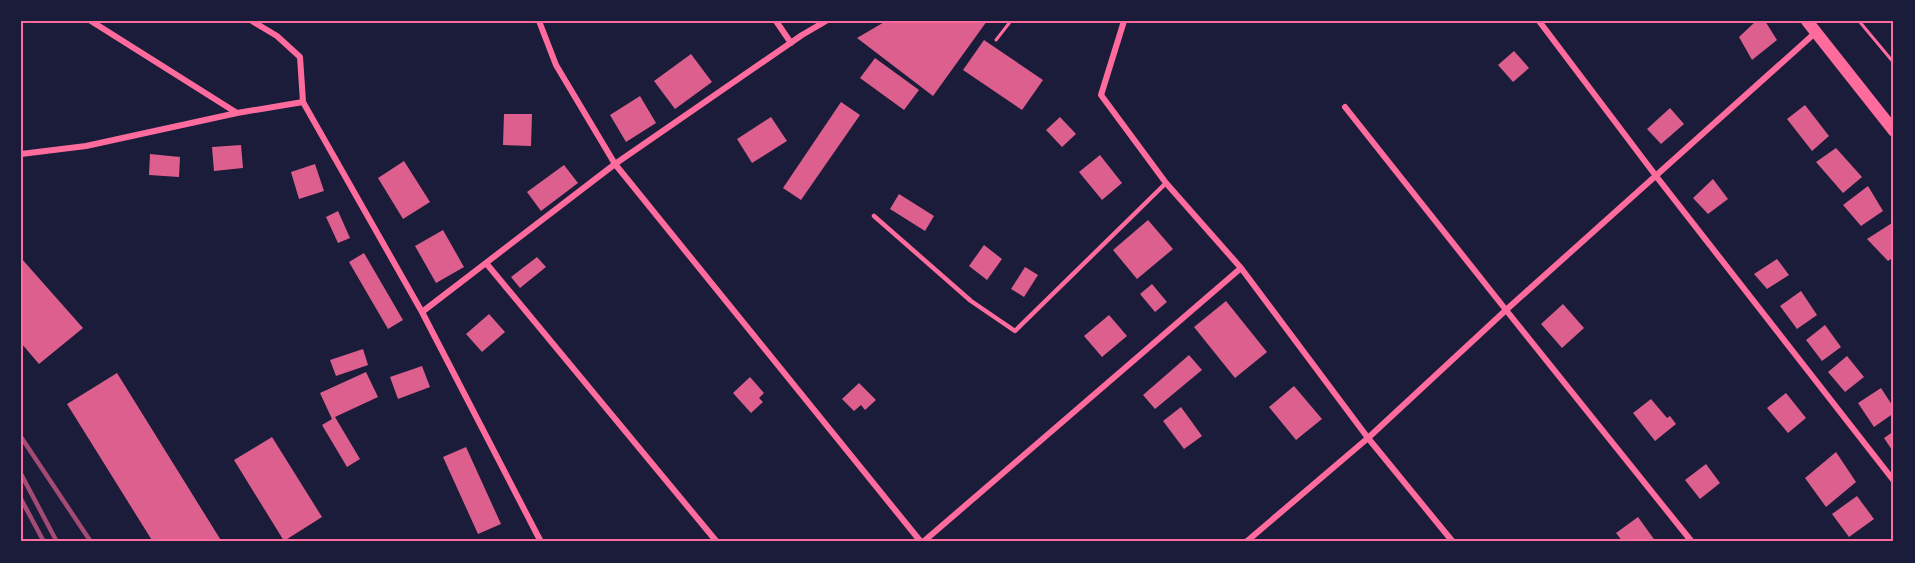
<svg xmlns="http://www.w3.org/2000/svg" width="1915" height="563" font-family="Mulish,sans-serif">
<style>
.building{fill:#dd5f8e}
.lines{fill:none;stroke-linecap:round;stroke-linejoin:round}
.path{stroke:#ff6b9d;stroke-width:3}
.service{stroke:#ff6b9d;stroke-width:4.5}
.minor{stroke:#ff6b9d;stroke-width:6}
.secondary{stroke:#ff6b9d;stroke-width:12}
.rail{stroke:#a44b75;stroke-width:4.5}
.neatline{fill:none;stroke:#ff6b9d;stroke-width:2}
</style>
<rect width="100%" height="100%" fill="#1b1b3a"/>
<path class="building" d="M 886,21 L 987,21 L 933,96 L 857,38 Z
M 1756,21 L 1765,21 L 1777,40 L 1752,60 L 1739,37 Z
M 984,40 L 1043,80 L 1022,110 L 963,70 Z
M 1514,51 L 1529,68 L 1513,82 L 1498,65 Z
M 691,54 L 712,82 L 675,109 L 654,81 Z
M 875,58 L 919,90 L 904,110 L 860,78 Z
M 640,96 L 656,123 L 626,142 L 610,115 Z
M 841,102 L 860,115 L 801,200 L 783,188 Z
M 1805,105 L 1829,136 L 1812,151 L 1787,119 Z
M 1670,108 L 1684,124 L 1661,144 L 1647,129 Z
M 504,114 L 532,114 L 531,146 L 503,145 Z
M 771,117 L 787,141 L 752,163 L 737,139 Z
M 1060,117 L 1076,134 L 1062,147 L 1046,130 Z
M 241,145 L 243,168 L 214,171 L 212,147 Z
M 1836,148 L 1862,177 L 1843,193 L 1816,162 Z
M 150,154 L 180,157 L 179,177 L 149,175 Z
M 1100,155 L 1122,183 L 1102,200 L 1079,172 Z
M 404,161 L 430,202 L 403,219 L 378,178 Z
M 315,164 L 324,191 L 299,199 L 291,172 Z
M 564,165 L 578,183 L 541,211 L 527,192 Z
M 1713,179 L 1728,199 L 1708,214 L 1693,198 Z
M 1868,186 L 1883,211 L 1861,226 L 1843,205 Z
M 899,194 L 934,216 L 925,231 L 890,209 Z
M 338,211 L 350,238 L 338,243 L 326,217 Z
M 1148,220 L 1173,249 L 1137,279 L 1113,250 Z
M 1892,223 L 1894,227 L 1894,257 L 1888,261 L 1867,239 Z
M 443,230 L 464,267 L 436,283 L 415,246 Z
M 984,245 L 1002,259 L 987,280 L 969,266 Z
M 364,253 L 403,320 L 388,329 L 349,262 Z
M 537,257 L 546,267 L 520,288 L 511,277 Z
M 21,258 L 83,328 L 39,364 L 21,343 Z
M 1777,259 L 1789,275 L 1767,289 L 1754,274 Z
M 1025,267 L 1038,275 L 1024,297 L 1011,289 Z
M 1152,284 L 1167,302 L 1155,312 L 1140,294 Z
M 1801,291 L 1817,315 L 1797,329 L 1780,306 Z
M 1226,301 L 1267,352 L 1235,378 L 1194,327 Z
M 1563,304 L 1584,328 L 1562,348 L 1541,324 Z
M 489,314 L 505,332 L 482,352 L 466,334 Z
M 1109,315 L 1127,336 L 1102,357 L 1084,336 Z
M 1825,325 L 1841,347 L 1822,361 L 1806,340 Z
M 363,349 L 368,365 L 336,376 L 330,360 Z
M 1189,355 L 1202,370 L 1155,409 L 1143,395 Z
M 1847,356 L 1864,377 L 1845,392 L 1828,372 Z
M 422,366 L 430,387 L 398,399 L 390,377 Z
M 366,372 L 378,397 L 335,417 L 360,459 L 347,467 L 322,425 L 332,419 L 320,393 Z
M 117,373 L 222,542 L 153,542 L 67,404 Z
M 750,377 L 764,393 L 759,398 L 763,402 L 751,413 L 733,393 Z
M 859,383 L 876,400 L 865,410 L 861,405 L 854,411 L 842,399 Z
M 1294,386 L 1322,419 L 1296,440 L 1269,407 Z
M 1881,388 L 1894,408 L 1894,413 L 1874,427 L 1858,403 Z
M 1786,393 L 1806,418 L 1788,433 L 1767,408 Z
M 1651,399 L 1667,418 L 1670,416 L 1676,424 L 1655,441 L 1633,413 Z
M 1181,407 L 1202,436 L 1184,449 L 1163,421 Z
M 1894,431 L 1894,453 L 1884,438 Z
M 272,437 L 322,517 L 284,541 L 234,460 Z
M 466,447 L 501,524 L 478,534 L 443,457 Z
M 1836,452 L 1856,482 L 1826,507 L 1805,478 Z
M 1706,464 L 1720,483 L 1700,499 L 1685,480 Z
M 1857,496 L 1874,519 L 1849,537 L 1832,514 Z
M 1638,517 L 1656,542 L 1623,542 L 1616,533 Z"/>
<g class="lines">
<path class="path" d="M 1859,21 L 1894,63
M 996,40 L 1010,22 L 1008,21"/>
<path class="service" d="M 874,216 L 971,301 L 1015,331 L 1166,183"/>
<path class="minor" d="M 91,21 L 237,113
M 252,21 L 277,36 L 300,57 L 303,102 L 422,312 L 541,542
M 539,21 L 556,65 L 615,164 L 921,542
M 776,21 L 791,43
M 1124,21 L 1101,95 L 1166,183 L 1241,268 L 1368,438 L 1453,542
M 1539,21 L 1656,176 L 1894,481
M 1345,107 L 1506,310 L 1692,542
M 21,154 L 86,146 L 237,113 L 303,102
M 486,263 L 717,542
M 422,312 L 615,164 L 802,35 L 826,21
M 923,542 L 1241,268
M 1246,542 L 1368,438 L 1506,310 L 1815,33"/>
<path class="secondary" d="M 1807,21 L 1894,131"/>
<path class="rail" d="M 21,437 L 91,542
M 21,474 L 57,542
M 21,499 L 44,542"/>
</g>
<rect width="1915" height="563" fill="none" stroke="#1b1b3a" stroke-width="45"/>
<rect x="22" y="22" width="1870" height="518" class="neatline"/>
</svg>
